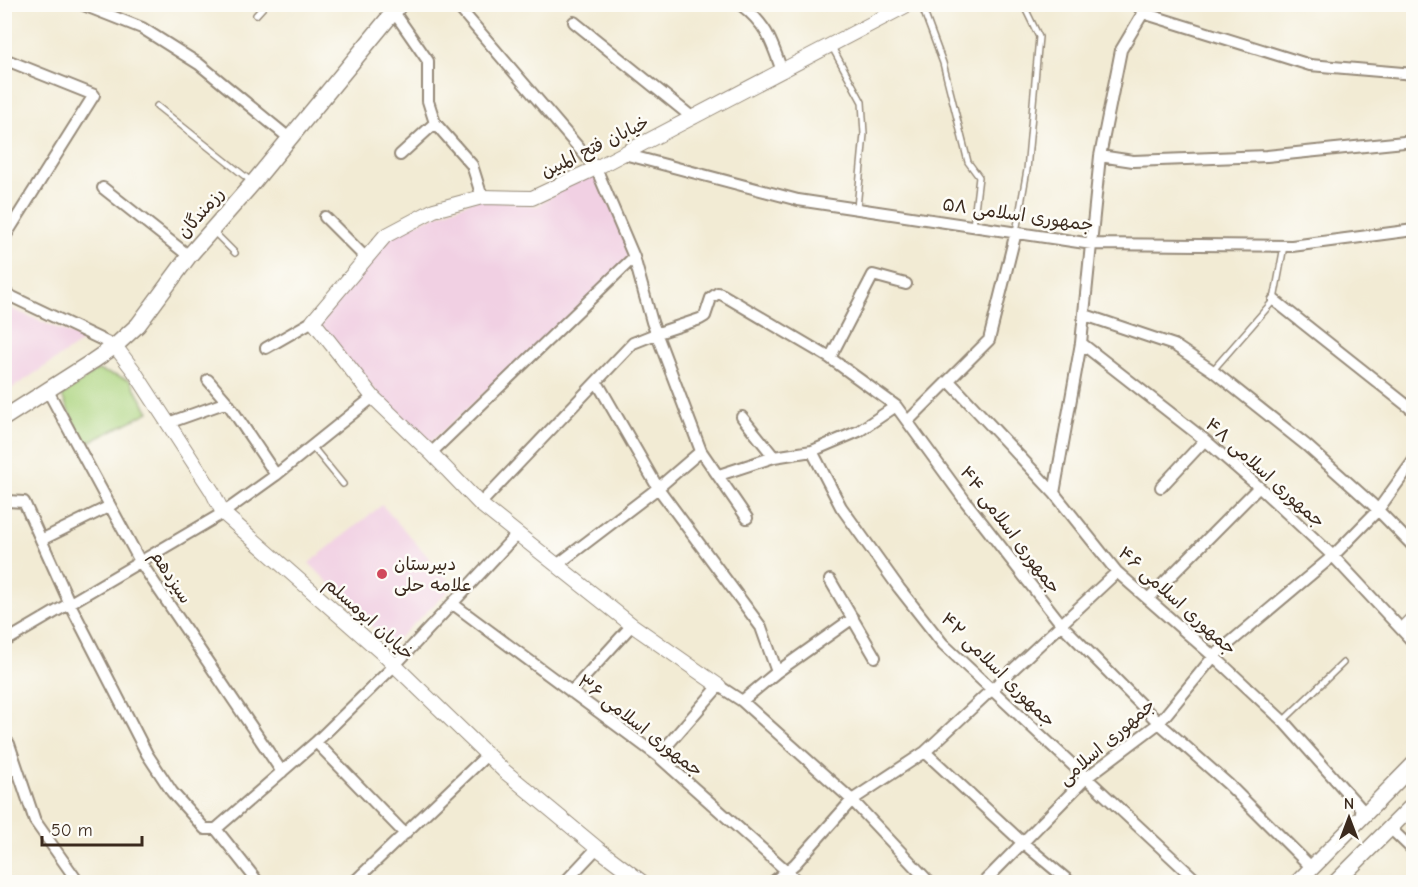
<svg xmlns="http://www.w3.org/2000/svg" width="1418" height="887" font-family="'Comic Neue','Playpen Sans Arabic',sans-serif">
<style>
.built{fill:#f1d0e3}
.green{fill:#acd47f;stroke:#747f4e;stroke-width:1.5}
.lines{fill:none;stroke-linecap:round;stroke-linejoin:round}
.service-casing{stroke:#968a79;stroke-width:8}
.minor-casing{stroke:#968a79;stroke-width:14}
.tertiary-casing{stroke:#968a79;stroke-width:16}
.secondary-casing{stroke:#968a79;stroke-width:18}
.service{stroke:#fff;stroke-width:5}
.minor{stroke:#fff;stroke-width:10}
.tertiary{stroke:#fff;stroke-width:14}
.secondary{stroke:#fff;stroke-width:15}
.poi-dot{fill:#d1495b;stroke:#fdfcf7;stroke-width:2}
.labels{text-anchor:middle;dominant-baseline:central;stroke-width:5;stroke-linejoin:round;paint-order:stroke}
.street-label{font-size:18px;fill:#3b2a1e;stroke:#fdfcf7}
.poi-label{font-size:18px;fill:#3b2a1e;stroke:#fdfcf7;text-anchor:start}
</style>
<rect width="100%" height="100%" fill="#fdfcf7"/>
<filter id="ink" filterUnits="userSpaceOnUse"><feTurbulence type="fractalNoise" baseFrequency=".0167" numOctaves="2"/><feDisplacementMap in="SourceGraphic" scale="12" xChannelSelector="R" yChannelSelector="G"/><feConvolveMatrix kernelMatrix="1 2 1 2 8 2 1 2 1" color-interpolation-filters="sRGB"/></filter>
<filter id="wash" filterUnits="userSpaceOnUse"><feTurbulence type="fractalNoise" baseFrequency=".008" numOctaves="4" result="noise"/><feDisplacementMap in="SourceGraphic" scale="24" xChannelSelector="R" yChannelSelector="G"/><feGaussianBlur stdDeviation="1.35" result="paint"/><feColorMatrix in="noise" values="0 0 0 0 0 0 0 0 0 0 0 0 0 0 0 0 0 1.4 0 .05"/><feComposite in="paint" operator="in"/></filter>
<g filter="url(#wash)">
<rect width="100%" height="100%" fill="#f2ebd4"/>
<path class="built" d="M 596,168 L 634,257 L 425,447 L 313,321 L 385,236 L 482,197 L 537,206 Z
M 5,306 L 85,340 L 5,393 Z
M 382,505 L 454,586 L 391,645 L 309,563 Z"/>
<path class="green" d="M 97,370 L 130,380 L 149,412 L 84,445 L 62,396 Z"/>
</g>
<g filter="url(#ink)">
<g class="lines">
<g class="service-casing">
<path id="service" d="M 921,4 L 943,63 L 968,162 L 979,177 L 973,226
M 256,15 L 266,4
M 832,47 L 862,102 L 864,134 L 857,208
M 157,106 L 252,182
M 213,231 L 235,253
M 1016,232 L 1027,170 L 1039,37 L 1023,4
M 1213,370 L 1274,300 L 1284,246
M 312,446 L 343,484
M 1283,721 L 1343,663"/>
</g>
<g class="minor-casing">
<path id="minor" d="M 81,4 L 142,28 L 199,64 L 289,138
M 456,4 L 596,168 L 634,257 L 652,322 L 701,451 L 747,518
M 740,4 C 767,25 771,40 782,71
M 1137,4 L 1143,13 L 1310,65 L 1414,74
M 394,12 L 428,61 L 428,101 L 435,123 L 472,165 L 482,197
M 574,22 L 693,118
M 4,59 L 94,95 L 4,238
M 624,154 L 798,200 L 1092,244 L 1292,246 L 1414,230
M 400,155 L 435,123
M 1100,156 L 1133,161 L 1267,156 L 1414,141
M 103,188 L 189,256
M 325,217 L 366,258
M 4,293 L 115,346
M 1274,300 L 1414,411
M 1085,315 L 1174,345 L 1213,371 L 1306,445 L 1372,504 L 1414,547
M 1081,343 L 1205,440 L 1259,487 L 1333,556 L 1414,643
M 266,348 L 313,321
M 830,358 L 873,275 L 906,284
M 208,380 L 227,402 L 276,475
M 949,381 L 1054,493 L 1117,572 L 1221,663 L 1283,721 L 1365,813
M 597,382 L 658,488 L 761,627 L 777,672
M 48,391 L 141,563 L 282,772
M 742,417 L 774,457
M 908,421 L 989,340 L 1016,232
M 168,423 L 227,402
M 812,451 L 841,507 L 899,588 L 943,644 L 1198,882
M 431,453 L 634,257
M 719,475 L 774,457 L 812,451 L 859,431 L 896,406
M 1161,487 L 1205,440
M 1054,493 L 1081,343 L 1100,156 L 1121,50 L 1143,13 L 1145,4
M 4,497 L 7,501 L 24,502 L 70,604 L 147,754 L 172,792 L 205,829 L 216,829
M 480,504 L 633,343 L 658,333 L 700,319 L 705,316 L 711,298 L 718,293 L 723,295 L 830,358 L 896,406 L 966,502 L 1062,625 L 1159,723 L 1228,784 L 1312,868
M 41,540 L 110,506
M 557,565 L 658,488 L 701,451
M 830,580 L 875,657
M 1148,599 L 1259,487
M 453,604 L 658,756 L 799,882
M 1401,629 L 1414,616
M 4,642 L 223,513 L 276,475 L 373,397
M 571,692 L 632,625
M 742,701 L 777,672 L 853,618
M 4,739 L 9,744 L 35,821 L 78,882
M 316,742 L 405,834
M 925,752 L 1023,843 L 1070,882
M 658,756 L 719,686 L 742,701 L 852,800 L 929,882
M 4,776 L 15,767
M 1390,828 L 1414,851
M 258,882 L 216,829 L 316,742 L 394,666 L 517,534
M 354,882 L 488,754
M 565,882 L 597,848
M 773,882 L 795,864 L 852,800 L 925,752 L 1117,572
M 984,882 L 1086,778 L 1159,723 L 1214,656 L 1333,556 L 1378,510 L 1414,460"/>
</g>
<g class="tertiary-casing">
<path id="tertiary" d="M 115,346 L 134,371 L 212,491 L 223,513 L 382,653 L 503,770 L 597,848 L 642,882
M 719,686 L 632,625 L 480,504 L 431,453 L 373,397 L 313,321 L 385,236 L 434,210 L 482,197 L 532,198 L 596,168 L 909,4"/>
</g>
<g class="secondary-casing">
<path id="secondary" d="M 4,418 L 93,361 L 115,346 L 138,325 L 189,256 L 253,183 L 400,4
M 1298,882 L 1414,764
M 1336,882 L 1414,804"/>
</g>
<use href="#service" class="service"/>
<use href="#minor" class="minor"/>
<use href="#tertiary" class="tertiary"/>
<use href="#secondary" class="secondary"/>
</g>
</g>
<circle class="poi-dot" cx="382" cy="574" r="6"/>
<g class="labels">
<g class="street-label">
<text transform="translate(595 147) rotate(-26)">خیابان فتح المبین</text>
<text transform="translate(201 213) rotate(-49)">رزمندگان</text>
<text transform="translate(1018 215) rotate(8)">جمهوری اسلامی ۵۸</text>
<text transform="translate(1265 473) rotate(42)">جمهوری اسلامی ۴۸</text>
<text transform="translate(1010 530) rotate(53)">جمهوری اسلامی ۴۴</text>
<text transform="translate(171 577) rotate(57)">سیزدهم</text>
<text transform="translate(1177 601) rotate(42)">جمهوری اسلامی ۴۶</text>
<text transform="translate(369 619) rotate(42)">خیابان ابومسلم</text>
<text transform="translate(998 670) rotate(45)">جمهوری اسلامی ۴۲</text>
<text transform="translate(640 726) rotate(38)">جمهوری اسلامی ۳۶</text>
<text transform="translate(1107 742) rotate(-41)">جمهوری اسلامی</text>
</g>
<g class="poi-label">
<text x="394" y="564">دبیرستان<tspan x="394" dy="21">علامه حلی</tspan></text>
</g>
</g>
<rect width="1418" height="887" fill="none" stroke="#fdfcf7" stroke-width="24"/>
<g transform="translate(1349 818)" stroke="#fdfcf7" stroke-width="4.5" paint-order="stroke">
<path d="M0-4.5L10 22L0 15L-10 22Z" fill="#3b2a1e"/>
<text y="-9" font-size="16" font-weight="bold" text-anchor="middle" fill="#3b2a1e">N</text>
</g>
<path d="M42 836v9h100v-9" fill="none" stroke="#3b2a1e" stroke-width="3"/>
<text x="51" y="836" font-size="18" fill="#3b2a1e" stroke="#fdfcf7" stroke-width="4.5" paint-order="stroke">50 m</text>
</svg>
